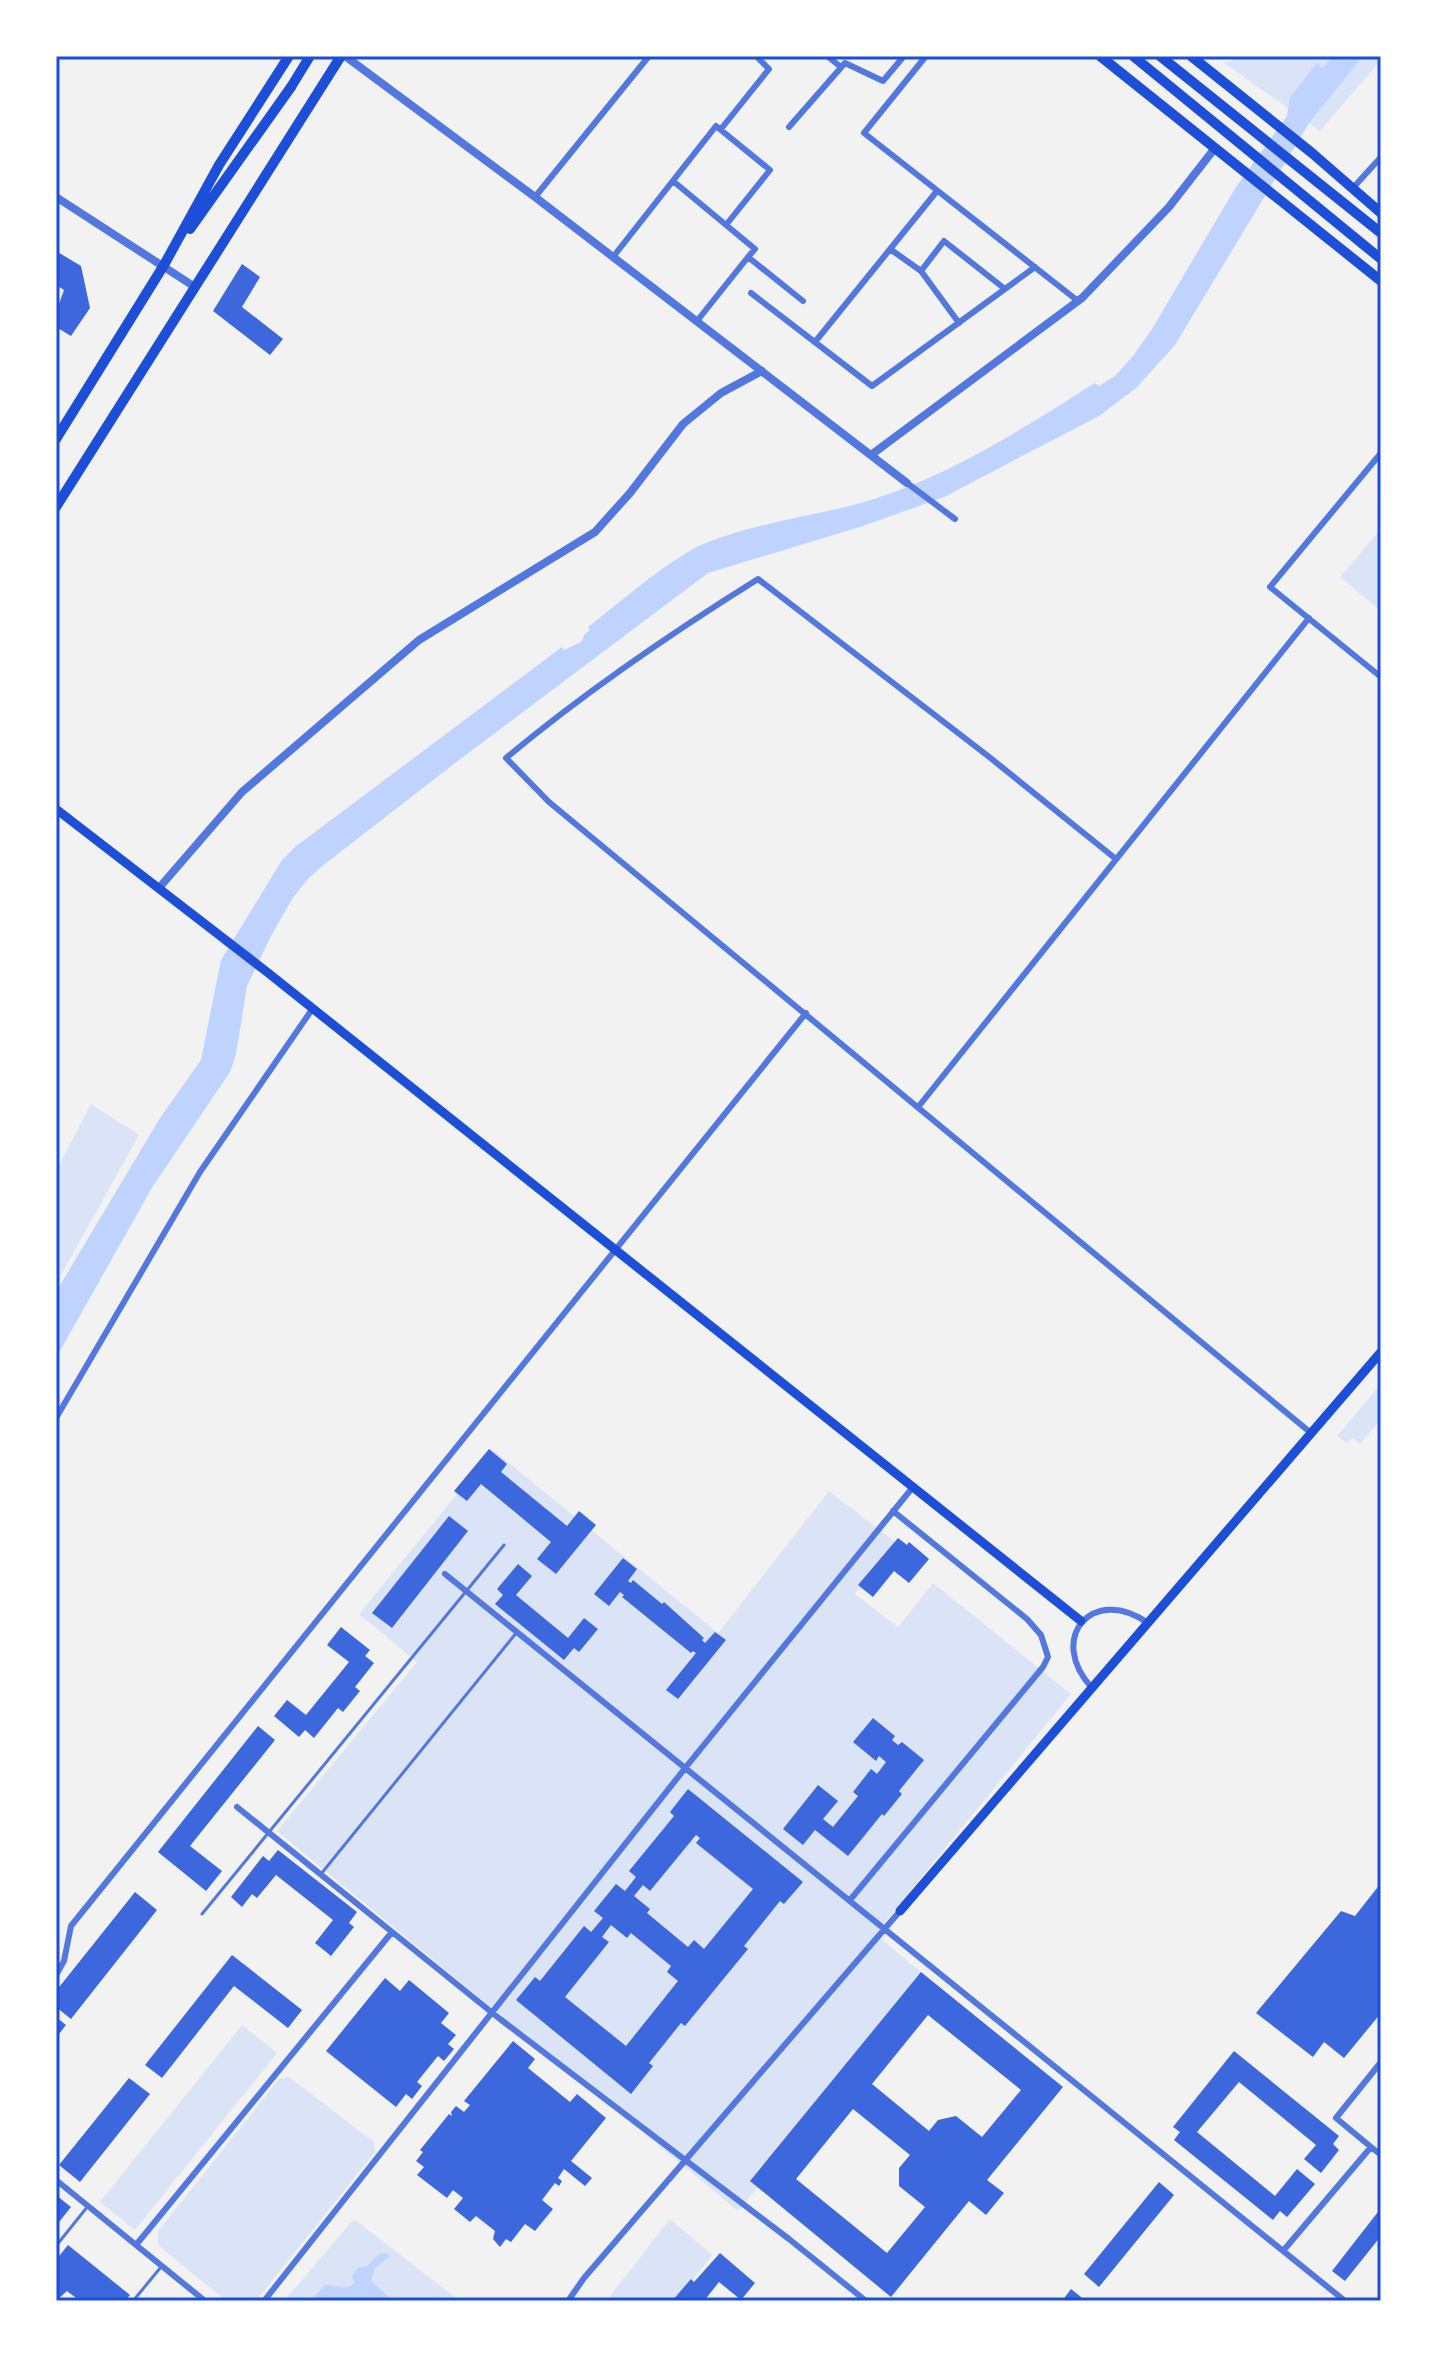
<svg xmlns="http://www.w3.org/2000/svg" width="1437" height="2357" font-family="Poppins,sans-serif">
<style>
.green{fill:#dbe4f7}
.water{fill:#bfd3fe}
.building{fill:#3d67dc;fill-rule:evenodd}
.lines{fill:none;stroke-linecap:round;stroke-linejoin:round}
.service{stroke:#5277de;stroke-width:3}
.minor{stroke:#5277de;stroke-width:6}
.tertiary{stroke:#5277de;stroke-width:8}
.secondary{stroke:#1d4ed8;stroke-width:9}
.primary{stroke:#1d4ed8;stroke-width:10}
.trunk{stroke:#1d4ed8;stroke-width:10}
.neatline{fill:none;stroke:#1d4ed8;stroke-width:3}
</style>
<rect width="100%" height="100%" fill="#f2f2f2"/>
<path class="green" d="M 1243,56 L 1381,56 L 1381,60 L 1320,131 L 1224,63 Z
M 1381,529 L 1381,611 L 1340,577 Z
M 91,1104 L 139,1135 L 56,1284 L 56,1171 Z
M 1381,1384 L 1381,1419 L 1360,1444 L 1353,1438 L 1347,1443 L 1337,1436 Z
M 493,1450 L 718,1633 L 829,1491 L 895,1542 L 855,1594 L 898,1627 L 933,1583 L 1071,1694 L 875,1934 L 929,1979 L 738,2211 L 277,1831 L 417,1662 L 359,1614 Z
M 242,2025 L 277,2053 L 135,2230 L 100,2202 Z
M 289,2077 L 374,2142 L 375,2152 L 256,2301 L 226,2301 L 158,2245 L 158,2231 L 279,2079 Z
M 354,2219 L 460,2301 L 284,2301 Z
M 670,2219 L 712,2255 L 677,2301 L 606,2301 Z"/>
<path class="water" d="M 1333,56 L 1363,56 L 1309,123 L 1175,345 L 1136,388 L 1099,416 L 944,497 L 863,526 L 708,573 L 459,760 L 321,867 L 307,880 L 292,899 L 271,936 L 247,986 L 236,1054 L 230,1072 L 153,1186 L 56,1358 L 56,1292 L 160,1118 L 201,1060 L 221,960 L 282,860 L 295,847 L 562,647 L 564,650 L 581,642 L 585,634 L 590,630 L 588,627 C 620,602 652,574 686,553 C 734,524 819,517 874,499 C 953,474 1025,427 1095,383 L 1099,386 L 1115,376 L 1133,356 L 1152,329 L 1236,187 L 1287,116 L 1290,97 L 1317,63 L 1322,68 Z
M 386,2253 L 390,2256 L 375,2268 L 371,2281 L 390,2298 L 398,2301 L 310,2301 L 325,2285 C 337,2284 345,2292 354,2283 L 352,2275 L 358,2268 L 367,2266 L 379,2254 Z"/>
<path class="building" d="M 56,251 L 81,266 L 90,308 L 71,336 L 56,327 L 56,312 L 64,290 L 56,285 Z
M 242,264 L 260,277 L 242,307 L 283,339 L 270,355 L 213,311 Z
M 489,1449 L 507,1464 L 501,1472 L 567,1526 L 579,1511 L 596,1525 L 556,1574 L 537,1559 L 551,1542 L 481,1484 L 467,1501 L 454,1491 Z
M 449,1516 L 468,1531 L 392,1628 L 372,1613 Z
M 898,1538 L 907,1545 L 909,1542 L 929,1559 L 909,1583 L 894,1571 L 873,1597 L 858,1585 Z
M 623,1558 L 637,1569 L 628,1581 L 631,1583 L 633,1580 L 662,1604 L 664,1602 L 704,1638 L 702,1640 L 705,1643 L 715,1632 L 726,1640 L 678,1699 L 666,1690 L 696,1653 L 693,1651 L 691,1653 L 622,1597 L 624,1595 L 620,1592 L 609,1606 L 594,1594 Z
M 518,1564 L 532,1576 L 516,1595 L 568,1638 L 584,1618 L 598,1629 L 579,1652 L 574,1648 L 564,1660 L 495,1604 L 503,1595 L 497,1589 Z
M 341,1627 L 370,1650 L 365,1656 L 374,1663 L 355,1687 L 360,1691 L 343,1712 L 338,1708 L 314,1738 L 305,1730 L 299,1737 L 274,1716 L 287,1700 L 306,1715 L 349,1662 L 327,1645 Z
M 873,1718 L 895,1736 L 892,1740 L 898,1745 L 902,1742 L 924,1760 L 899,1791 L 902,1794 L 884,1816 L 882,1814 L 848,1856 L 815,1830 L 803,1845 L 783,1829 L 818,1785 L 838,1801 L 823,1819 L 833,1827 L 858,1796 L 853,1792 L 871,1769 L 877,1774 L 886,1762 L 879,1756 L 876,1761 L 853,1742 Z
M 258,1726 L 275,1740 L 190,1846 L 222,1871 L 206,1891 L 158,1852 Z
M 688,1789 L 803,1882 L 784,1904 L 780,1901 L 744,1946 L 748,1949 L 685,2026 L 681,2023 L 649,2063 L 653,2066 L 631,2094 L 516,2000 L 535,1977 L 540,1981 L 584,1926 L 591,1932 L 603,1918 L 594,1911 L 616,1884 L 625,1891 L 636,1877 L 629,1871 L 674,1816 L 670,1812 ZM 696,1835 L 700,1838 L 696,1843 L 753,1889 L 704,1949 L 694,1940 L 688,1947 L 647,1913 L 650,1909 L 634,1896 L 643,1885 L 650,1891 ZM 611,1925 L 627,1938 L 631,1933 L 671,1966 L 667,1972 L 678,1981 L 626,2046 L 565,1997 L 609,1942 L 602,1937 Z
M 278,1850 L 357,1912 L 349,1923 L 354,1927 L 331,1956 L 315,1943 L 333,1920 L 276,1875 L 257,1898 L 252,1894 L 242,1907 L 231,1897 L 263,1856 L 269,1861 Z
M 1381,1883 L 1381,2013 L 1344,2058 L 1324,2042 L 1313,2057 L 1256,2013 L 1341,1911 L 1355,1916 Z
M 135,1892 L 157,1910 L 71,2019 L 56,2007 L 56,1991 Z
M 232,1955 L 302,2010 L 288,2028 L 234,1986 L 162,2078 L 145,2065 Z
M 921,1972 L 1063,2087 L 987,2180 L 1004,2193 L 986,2215 L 969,2201 L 891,2297 L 750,2181 ZM 928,2015 L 1021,2090 L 982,2137 L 956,2116 L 938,2120 L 929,2131 L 872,2084 ZM 853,2109 L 910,2155 L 899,2168 L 899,2186 L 925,2207 L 887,2253 L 796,2179 Z
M 385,1978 L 400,1991 L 409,1980 L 449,2013 L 441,2023 L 456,2035 L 448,2044 L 454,2049 L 444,2061 L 438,2056 L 417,2082 L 422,2086 L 412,2099 L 406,2094 L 396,2107 L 326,2051 Z
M 56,2017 L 66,2025 L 56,2038 Z
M 513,2041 L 535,2059 L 528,2068 L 570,2102 L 577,2094 L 606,2118 L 571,2161 L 592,2178 L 585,2186 L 564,2169 L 558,2178 L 562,2181 L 559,2186 L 555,2183 L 542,2200 L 553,2209 L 535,2231 L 525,2224 L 511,2242 L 506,2239 L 500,2247 L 493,2239 L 495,2231 L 476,2216 L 470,2222 L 454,2209 L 463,2198 L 453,2190 L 447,2198 L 417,2175 L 424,2167 L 416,2161 L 423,2152 L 420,2150 L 449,2114 L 452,2116 L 451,2112 L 456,2106 L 464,2112 L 470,2105 L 464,2101 Z
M 1234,2051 L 1339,2136 L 1333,2144 L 1339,2150 L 1321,2173 L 1304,2159 L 1316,2145 L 1239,2082 L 1197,2132 L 1275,2196 L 1297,2169 L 1315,2184 L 1287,2217 L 1280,2211 L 1273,2220 L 1174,2140 L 1180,2132 L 1173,2127 Z
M 129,2078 L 150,2094 L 80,2182 L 59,2165 Z
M 1159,2182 L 1174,2195 L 1099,2287 L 1084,2274 Z
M 56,2195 L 71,2207 L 56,2226 Z
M 1381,2208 L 1381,2236 L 1345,2281 L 1332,2271 Z
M 68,2245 L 130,2295 L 125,2301 L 80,2301 L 67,2291 L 56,2301 L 56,2260 Z
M 720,2253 L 755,2283 L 741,2300 L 719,2282 L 704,2301 L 672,2301 L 691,2279 L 694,2282 Z
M 1071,2289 L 1086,2301 L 1062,2301 Z"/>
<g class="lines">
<path class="service" d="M 321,1874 L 517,1632
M 202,1914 L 504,1545
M 56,2246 L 88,2206
M 133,2301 L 161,2267"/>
<path class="minor" d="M 827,56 L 841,67
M 926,56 L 864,133 L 1078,301
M 789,127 L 845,63 L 883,81 L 904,56
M 721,129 L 769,69 L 756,56
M 673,181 L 755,249 L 748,257 L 803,301
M 1352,189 L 1381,157
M 535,197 L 649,56
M 890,249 L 921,271 L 959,323
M 613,257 L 716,126 L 770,170 L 726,225
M 921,271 L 944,241 L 1005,289
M 751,293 L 872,386 L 1035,267
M 697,321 L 748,257
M 815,342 L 937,191
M 1381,453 L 1270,587 L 1381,677
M 907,483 L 955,519
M 1116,859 L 988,756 L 758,579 C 670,634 585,692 506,758 L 549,802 L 1311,1433
M 919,1106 L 1309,618
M 56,1418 L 200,1172 L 313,1008
M 445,1574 L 1345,2301
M 1092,1688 C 1046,1638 1093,1584 1148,1623
M 237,1807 L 500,2019 L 789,2239 L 866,2301
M 850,1900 L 1043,1667 L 1048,1657 L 1041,1635 L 1027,1619 L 893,1511
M 56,1975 L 64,1961 L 71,1926 L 806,1013
M 1371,2147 L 1381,2155
M 56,2180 L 205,2301
M 136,2245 L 392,1932
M 1283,2251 L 1371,2147 L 1336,2118 L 1381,2062
M 264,2301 L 686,1767 L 913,1487
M 568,2301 L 584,2278 L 900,1911"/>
<path class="tertiary" d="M 345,56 L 535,197 L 907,483
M 56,197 L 195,287
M 871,455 L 1082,298 L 1169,207 L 1215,148
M 159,888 L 242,792 L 419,640 L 595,532 L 630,493 L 683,424 L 721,393 L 762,371"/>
<path class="secondary" d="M 56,809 L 267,972 L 1081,1621
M 900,1911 L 1381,1352"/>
<path class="primary" d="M 190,229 L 291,87
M 56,439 L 164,265 L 219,165 L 289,56
M 56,507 L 341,56"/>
<path class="trunk" d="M 1100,56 L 1381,281
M 1133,56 L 1381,259
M 1160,56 L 1381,233
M 1191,56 L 1312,153 L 1381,213
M 291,87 L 310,56"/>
</g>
<rect width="1437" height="2357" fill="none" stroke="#ffffff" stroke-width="116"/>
<rect x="58" y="58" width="1321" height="2241" class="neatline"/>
</svg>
